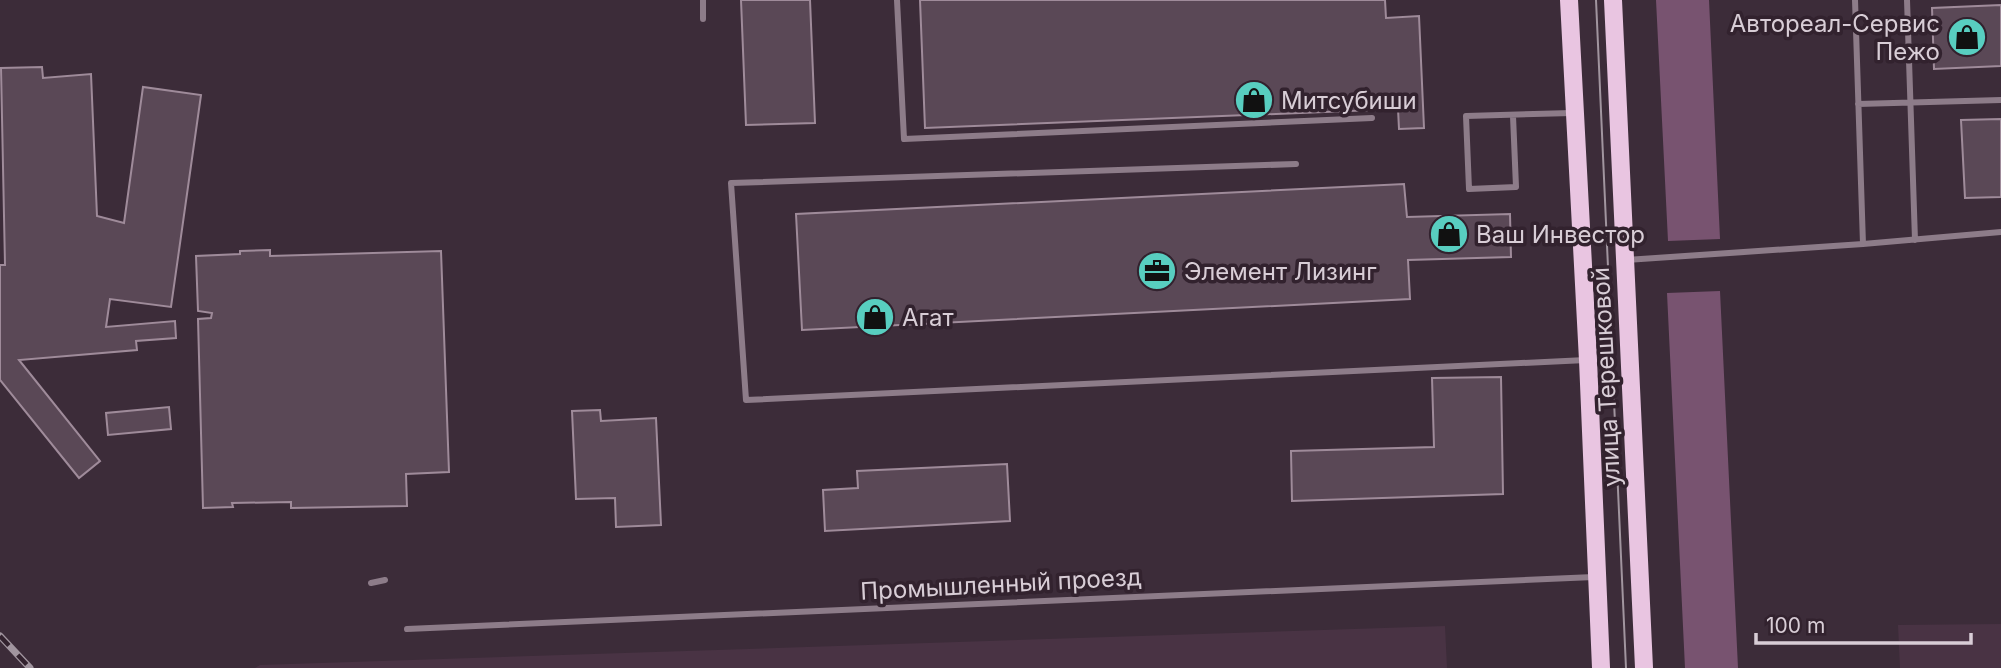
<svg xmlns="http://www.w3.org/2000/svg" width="2001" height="668" font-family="Inter,sans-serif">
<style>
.built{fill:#493344}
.forest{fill:#785370}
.building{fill:#5a4856;stroke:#9f8b9a;stroke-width:2}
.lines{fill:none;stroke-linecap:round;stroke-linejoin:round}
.lane{stroke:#8d7c89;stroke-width:6}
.primary{stroke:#e9c5e1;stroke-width:18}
.tram{stroke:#a1959f;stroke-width:2}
.rail-casing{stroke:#a1959f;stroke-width:7}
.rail{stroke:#32222e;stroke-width:4.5;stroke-dasharray:13;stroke-linecap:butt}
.labels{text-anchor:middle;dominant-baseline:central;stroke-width:7;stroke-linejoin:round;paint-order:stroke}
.poi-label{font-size:24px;fill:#d8cdd6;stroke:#32222e;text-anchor:start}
.street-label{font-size:24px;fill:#d8cdd6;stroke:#32222e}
</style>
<rect width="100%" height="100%" fill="#3c2c39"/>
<path class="built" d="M 2001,624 L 2001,668 L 1900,668 L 1898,625 Z
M 1445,626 L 1447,668 L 255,668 L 260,665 Z"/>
<path class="forest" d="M 1656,0 L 1709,0 L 1720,239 L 1668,241 Z
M 1720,291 L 1738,668 L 1685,668 L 1667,293 Z"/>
<path class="building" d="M 741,0 L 810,0 L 815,123 L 746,125 Z
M 920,0 L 1385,0 L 1386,18 L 1419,16 L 1424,128 L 1399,129 L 1398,109 L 925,128 Z
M 2001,5 L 2001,66 L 1934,69 L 1932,8 Z
M 42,67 L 43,78 L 91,74 L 97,216 L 124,223 L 143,87 L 201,95 L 171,307 L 110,299 L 106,327 L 175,321 L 176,338 L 136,341 L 137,350 L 19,360 L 100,461 L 79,478 L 0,380 L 0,265 L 5,265 L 1,68 Z
M 2001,119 L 2001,197 L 1965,198 L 1961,120 Z
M 1404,184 L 1407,217 L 1510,214 L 1511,257 L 1408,260 L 1410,299 L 802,330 L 796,214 Z
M 270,250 L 270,256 L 441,251 L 449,472 L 406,474 L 407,506 L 291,508 L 291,502 L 232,503 L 233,507 L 203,508 L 198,319 L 211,318 L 212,313 L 198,311 L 196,256 L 240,254 L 240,251 Z
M 1501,377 L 1503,494 L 1292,501 L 1291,451 L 1434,447 L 1432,378 Z
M 169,407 L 171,429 L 108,435 L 106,413 Z
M 600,410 L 601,421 L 656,418 L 661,525 L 616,527 L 615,498 L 576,499 L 572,411 Z
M 1007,464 L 1010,521 L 825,531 L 823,490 L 858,488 L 857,471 Z"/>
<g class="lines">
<path class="lane" d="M 703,0 L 703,19
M 897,0 L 904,139 L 1372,118
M 1855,0 L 1863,244
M 1907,0 L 1915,240
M 1858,104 L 2001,100
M 1513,116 L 1516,187 L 1469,189 L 1466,116 L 1572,113
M 1296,164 L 731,183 L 746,400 L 1586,360
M 1626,260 L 1863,244 L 2001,232
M 371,583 L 385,580
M 407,629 L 1594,577"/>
<path class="primary" d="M 1569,0 L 1588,360 L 1601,668
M 1613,0 L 1644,668"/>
<path class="tram" d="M 1596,0 L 1626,668"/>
<g class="rail-casing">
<path id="rail" d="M 0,636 L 30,668"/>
</g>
<use href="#rail" class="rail"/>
</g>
<defs>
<g id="shop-disc" transform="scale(2.0125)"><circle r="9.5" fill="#58cec0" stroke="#32222e"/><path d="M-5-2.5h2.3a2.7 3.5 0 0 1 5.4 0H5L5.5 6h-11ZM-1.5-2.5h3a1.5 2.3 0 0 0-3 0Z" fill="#111"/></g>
<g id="office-disc" transform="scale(2.0125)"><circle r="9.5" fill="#58cec0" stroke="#32222e"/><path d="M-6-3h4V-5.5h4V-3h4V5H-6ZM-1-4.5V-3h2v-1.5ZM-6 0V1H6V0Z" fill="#111"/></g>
</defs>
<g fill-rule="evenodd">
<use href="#shop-disc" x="1967" y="37"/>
<use href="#shop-disc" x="1254" y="100"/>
<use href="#shop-disc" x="1449" y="234"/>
<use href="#office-disc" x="1157" y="271"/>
<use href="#shop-disc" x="875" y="317"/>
</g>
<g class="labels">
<g class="poi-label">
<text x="1940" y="23" text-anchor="end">Автореал-Сервис<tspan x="1940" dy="28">Пежо</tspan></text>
<text x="1281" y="100">Митсубиши</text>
<text x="1476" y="234">Ваш Инвестор</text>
<text x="1184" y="271">Элемент Лизинг</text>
<text x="902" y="317">Агат</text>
</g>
<g class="street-label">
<text transform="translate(1606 377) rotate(-93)">улица Терешковой</text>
<text transform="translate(1001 584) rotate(-3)">Промышленный проезд</text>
</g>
</g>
<path d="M1756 633v10h215v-10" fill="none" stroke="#d8cdd6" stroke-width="3.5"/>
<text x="1766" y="633" font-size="21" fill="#d8cdd6" stroke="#32222e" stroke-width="5" paint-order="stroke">100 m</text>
</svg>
